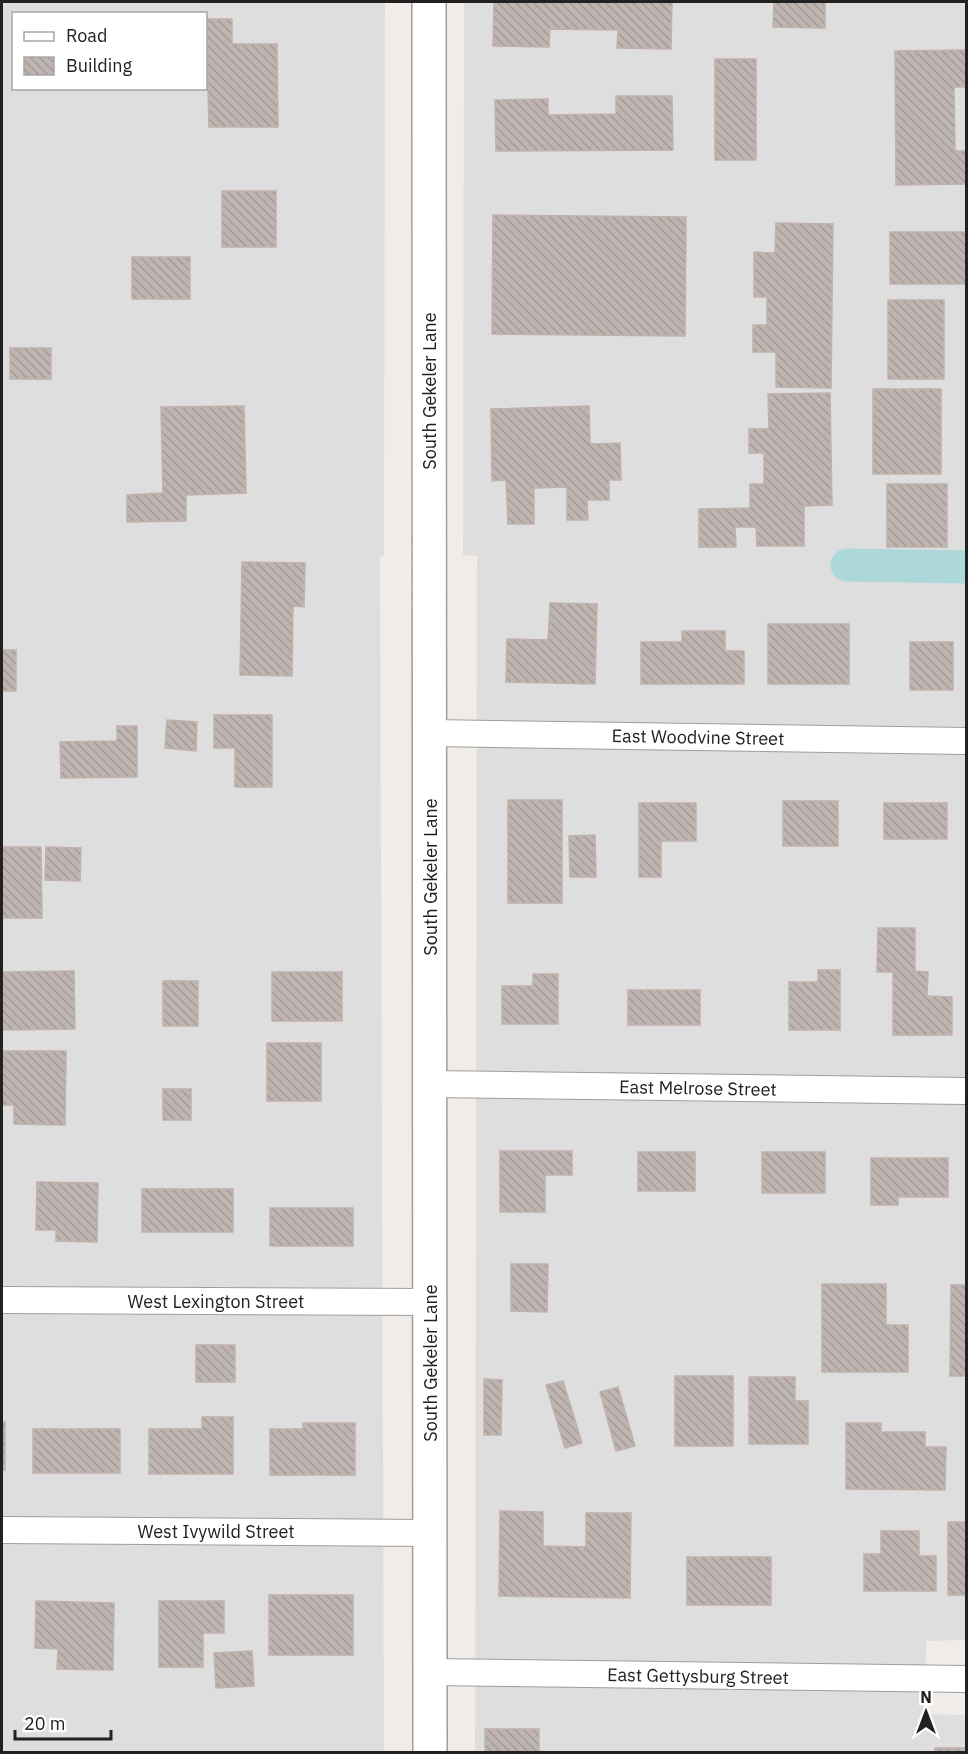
<svg xmlns="http://www.w3.org/2000/svg" width="968" height="1754" font-family="'IBM Plex Sans',sans-serif">
<style>
.residential{fill:#dfdede;fill-rule:evenodd}
.lines{fill:none;stroke-linecap:round;stroke-linejoin:round}
.canal{stroke:#add8da;stroke-width:33}
.building{fill:url(#building-back-hatch);stroke:#c1b1ac;stroke-width:1.5}
.minor-casing{stroke:#9e9e9e;stroke-width:28}
.tertiary-casing{stroke:#9e9e9e;stroke-width:36}
.minor{stroke:#fff;stroke-width:26}
.tertiary{stroke:#fff;stroke-width:33}
.labels{text-anchor:middle;dominant-baseline:central;stroke-width:4.5;stroke-linejoin:round;paint-order:stroke}
.street-label{font-size:18px;fill:#212121;stroke:#fff}
</style>
<defs>
<pattern id="building-back-hatch" width="6" height="6" patternUnits="userSpaceOnUse" patternTransform="scale(1.5)"><rect width="6" height="6" fill="#beb5b1"/><path d="M-1 5l2 2M0 0l6 6M5-1l2 2" fill="none" stroke="#a39b98"/></pattern>
</defs>
<rect width="100%" height="100%" fill="#f1ece8"/>
<path class="residential" d="M 2,2 L 385,2 L 384,555 L 380,556 L 384,1752 L 2,1752 ZM 14,14 L 206,14 L 206,88 L 14,88 Z
M 464,2 L 966,2 L 966,1640 L 926,1641 L 925,1714 L 966,1715 L 966,1752 L 475,1752 L 477,556 L 463,555 Z"/>
<g class="lines">
<path class="canal" d="M 847,565 L 966,567"/>
</g>
<path class="building" d="M 494,2 L 672,2 L 671,49 L 617,48 L 618,30 L 550,29 L 549,47 L 493,46 Z
M 774,2 L 825,2 L 825,28 L 773,27 Z
M 206,19 L 232,19 L 232,44 L 277,44 L 278,127 L 209,127 Z
M 966,50 L 966,87 L 954,87 L 955,151 L 966,151 L 966,184 L 896,185 L 895,51 Z
M 715,59 L 756,59 L 756,160 L 715,160 Z
M 616,96 L 672,96 L 673,150 L 496,151 L 495,100 L 548,99 L 548,115 L 616,114 Z
M 222,191 L 276,191 L 276,247 L 222,247 Z
M 493,215 L 686,217 L 685,336 L 492,334 Z
M 776,223 L 833,224 L 831,388 L 776,387 L 776,352 L 753,352 L 753,325 L 767,325 L 767,297 L 754,297 L 754,252 L 775,253 Z
M 890,232 L 966,232 L 966,284 L 890,284 Z
M 132,257 L 190,257 L 190,299 L 132,299 Z
M 888,300 L 944,300 L 944,379 L 888,379 Z
M 10,348 L 51,348 L 51,379 L 10,379 Z
M 873,389 L 941,389 L 941,474 L 873,474 Z
M 830,393 L 832,505 L 804,506 L 804,546 L 757,546 L 756,527 L 735,527 L 736,547 L 699,547 L 699,509 L 750,508 L 750,484 L 764,484 L 764,453 L 749,453 L 749,429 L 769,429 L 768,394 Z
M 244,406 L 246,493 L 186,495 L 186,521 L 127,522 L 127,495 L 163,493 L 161,407 Z
M 589,406 L 590,444 L 620,443 L 621,480 L 609,480 L 609,500 L 587,500 L 588,520 L 567,520 L 567,487 L 534,488 L 534,524 L 508,524 L 506,480 L 492,481 L 491,409 Z
M 887,484 L 947,484 L 947,547 L 887,547 Z
M 242,562 L 305,563 L 304,607 L 293,606 L 292,676 L 240,675 Z
M 550,603 L 597,604 L 595,684 L 506,682 L 507,639 L 548,640 Z
M 768,624 L 849,624 L 849,684 L 768,684 Z
M 682,631 L 725,631 L 725,651 L 744,651 L 744,684 L 641,684 L 641,642 L 682,642 Z
M 910,642 L 953,642 L 953,690 L 910,690 Z
M 2,650 L 16,650 L 16,691 L 2,691 Z
M 214,715 L 272,715 L 272,787 L 235,787 L 235,748 L 214,748 Z
M 167,720 L 197,722 L 196,751 L 165,748 Z
M 117,726 L 137,726 L 137,777 L 61,778 L 60,742 L 117,741 Z
M 508,800 L 562,800 L 562,903 L 508,903 Z
M 783,801 L 838,801 L 838,846 L 783,846 Z
M 639,803 L 696,803 L 696,841 L 661,841 L 661,877 L 639,877 Z
M 884,803 L 947,803 L 947,839 L 884,839 Z
M 595,835 L 596,877 L 570,877 L 569,836 Z
M 2,847 L 41,847 L 42,918 L 2,918 Z
M 46,847 L 81,848 L 80,881 L 45,880 Z
M 878,928 L 915,928 L 915,971 L 928,972 L 927,996 L 952,997 L 952,1035 L 893,1035 L 893,972 L 877,972 Z
M 818,970 L 840,970 L 840,1030 L 789,1030 L 789,982 L 818,982 Z
M 74,971 L 75,1029 L 2,1030 L 2,972 Z
M 272,972 L 342,972 L 342,1021 L 272,1021 Z
M 533,974 L 558,974 L 558,1024 L 502,1024 L 502,986 L 533,986 Z
M 163,981 L 198,981 L 198,1026 L 163,1026 Z
M 628,990 L 700,990 L 700,1025 L 628,1025 Z
M 267,1043 L 321,1043 L 321,1101 L 267,1101 Z
M 2,1051 L 66,1051 L 65,1125 L 14,1124 L 14,1105 L 2,1105 Z
M 163,1089 L 191,1089 L 191,1120 L 163,1120 Z
M 500,1151 L 572,1151 L 572,1175 L 545,1175 L 545,1212 L 500,1212 Z
M 638,1152 L 695,1152 L 695,1191 L 638,1191 Z
M 762,1152 L 825,1152 L 825,1193 L 762,1193 Z
M 871,1158 L 948,1158 L 948,1197 L 898,1197 L 898,1205 L 871,1205 Z
M 37,1182 L 98,1183 L 97,1242 L 56,1241 L 56,1230 L 36,1230 Z
M 142,1189 L 233,1189 L 233,1232 L 142,1232 Z
M 270,1208 L 353,1208 L 353,1246 L 270,1246 Z
M 511,1264 L 548,1264 L 547,1312 L 511,1311 Z
M 822,1284 L 886,1284 L 886,1325 L 908,1325 L 908,1372 L 822,1372 Z
M 951,1285 L 966,1285 L 966,1376 L 950,1376 Z
M 196,1345 L 235,1345 L 235,1382 L 196,1382 Z
M 675,1376 L 733,1376 L 733,1446 L 675,1446 Z
M 749,1377 L 795,1377 L 795,1401 L 808,1401 L 808,1444 L 749,1444 Z
M 484,1379 L 502,1380 L 501,1435 L 484,1435 Z
M 563,1381 L 582,1443 L 565,1448 L 546,1385 Z
M 618,1387 L 635,1446 L 616,1451 L 600,1392 Z
M 202,1417 L 233,1417 L 233,1474 L 149,1474 L 149,1429 L 202,1429 Z
M 2,1422 L 5,1422 L 5,1470 L 2,1470 Z
M 303,1423 L 355,1423 L 355,1475 L 270,1475 L 270,1429 L 303,1429 Z
M 846,1423 L 881,1423 L 881,1432 L 925,1432 L 925,1447 L 946,1447 L 945,1490 L 846,1489 Z
M 33,1429 L 120,1429 L 120,1473 L 33,1473 Z
M 500,1511 L 543,1512 L 543,1546 L 586,1547 L 586,1513 L 631,1513 L 630,1598 L 499,1596 Z
M 948,1522 L 966,1522 L 966,1595 L 948,1595 Z
M 881,1531 L 919,1531 L 919,1556 L 936,1556 L 936,1591 L 864,1591 L 864,1554 L 881,1554 Z
M 687,1557 L 771,1557 L 771,1605 L 687,1605 Z
M 269,1595 L 353,1595 L 353,1655 L 269,1655 Z
M 36,1601 L 114,1603 L 113,1670 L 57,1669 L 58,1649 L 35,1648 Z
M 159,1601 L 224,1601 L 224,1633 L 203,1633 L 203,1667 L 159,1667 Z
M 252,1651 L 254,1686 L 216,1688 L 214,1653 Z
M 485,1729 L 539,1729 L 539,1752 L 485,1752 Z
M 935,1748 L 966,1748 L 966,1752 L 935,1752 Z"/>
<g class="lines">
<g class="minor-casing">
<path id="minor" d="M 430,733 L 966,741
M 430,1084 L 966,1091
M 2,1300 L 430,1302
M 2,1530 L 430,1533
M 430,1672 L 966,1679"/>
</g>
<g class="tertiary-casing">
<path id="tertiary" d="M 429,2 L 430,1752"/>
</g>
<use href="#minor" class="minor"/>
<use href="#tertiary" class="tertiary"/>
</g>
<g class="labels">
<g class="street-label">
<text transform="translate(429 391) rotate(-90)">South Gekeler Lane</text>
<text transform="translate(698 737) rotate(1)">East Woodvine Street</text>
<text transform="translate(430 877) rotate(-90)">South Gekeler Lane</text>
<text transform="translate(698 1088) rotate(1)">East Melrose Street</text>
<text x="216" y="1301">West Lexington Street</text>
<text transform="translate(430 1363) rotate(-90)">South Gekeler Lane</text>
<text x="216" y="1531">West Ivywild Street</text>
<text transform="translate(698 1676) rotate(1)">East Gettysburg Street</text>
</g>
</g>
<rect width="968" height="1754" fill="none" stroke="#212121" stroke-width="6"/>
<rect x="12" y="12" width="195" height="78" fill="#ffffff" stroke="#a6a6a6" stroke-width="1.5"/>
<rect x="24" y="32" width="30" height="9" fill="#ffffff" stroke="#a6a6a6" stroke-width="1.5"/>
<text x="66" y="42" font-size="18" fill="#212121">Road</text>
<rect x="24" y="57" width="30" height="18" fill="url(#building-back-hatch)" stroke="#a6a6a6" stroke-width="1.5"/>
<text x="66" y="72" font-size="18" fill="#212121">Building</text>
<g transform="translate(926 1712)" stroke="#ffffff" stroke-width="4.5" paint-order="stroke">
<path d="M0-4.5L10 22L0 15L-10 22Z" fill="#212121"/>
<text y="-9" font-size="16" font-weight="bold" text-anchor="middle" fill="#212121">N</text>
</g>
<path d="M15 1730v9h96v-9" fill="none" stroke="#212121" stroke-width="3"/>
<text x="24" y="1730" font-size="18" fill="#212121" stroke="#ffffff" stroke-width="4.5" paint-order="stroke">20 m</text>
</svg>
